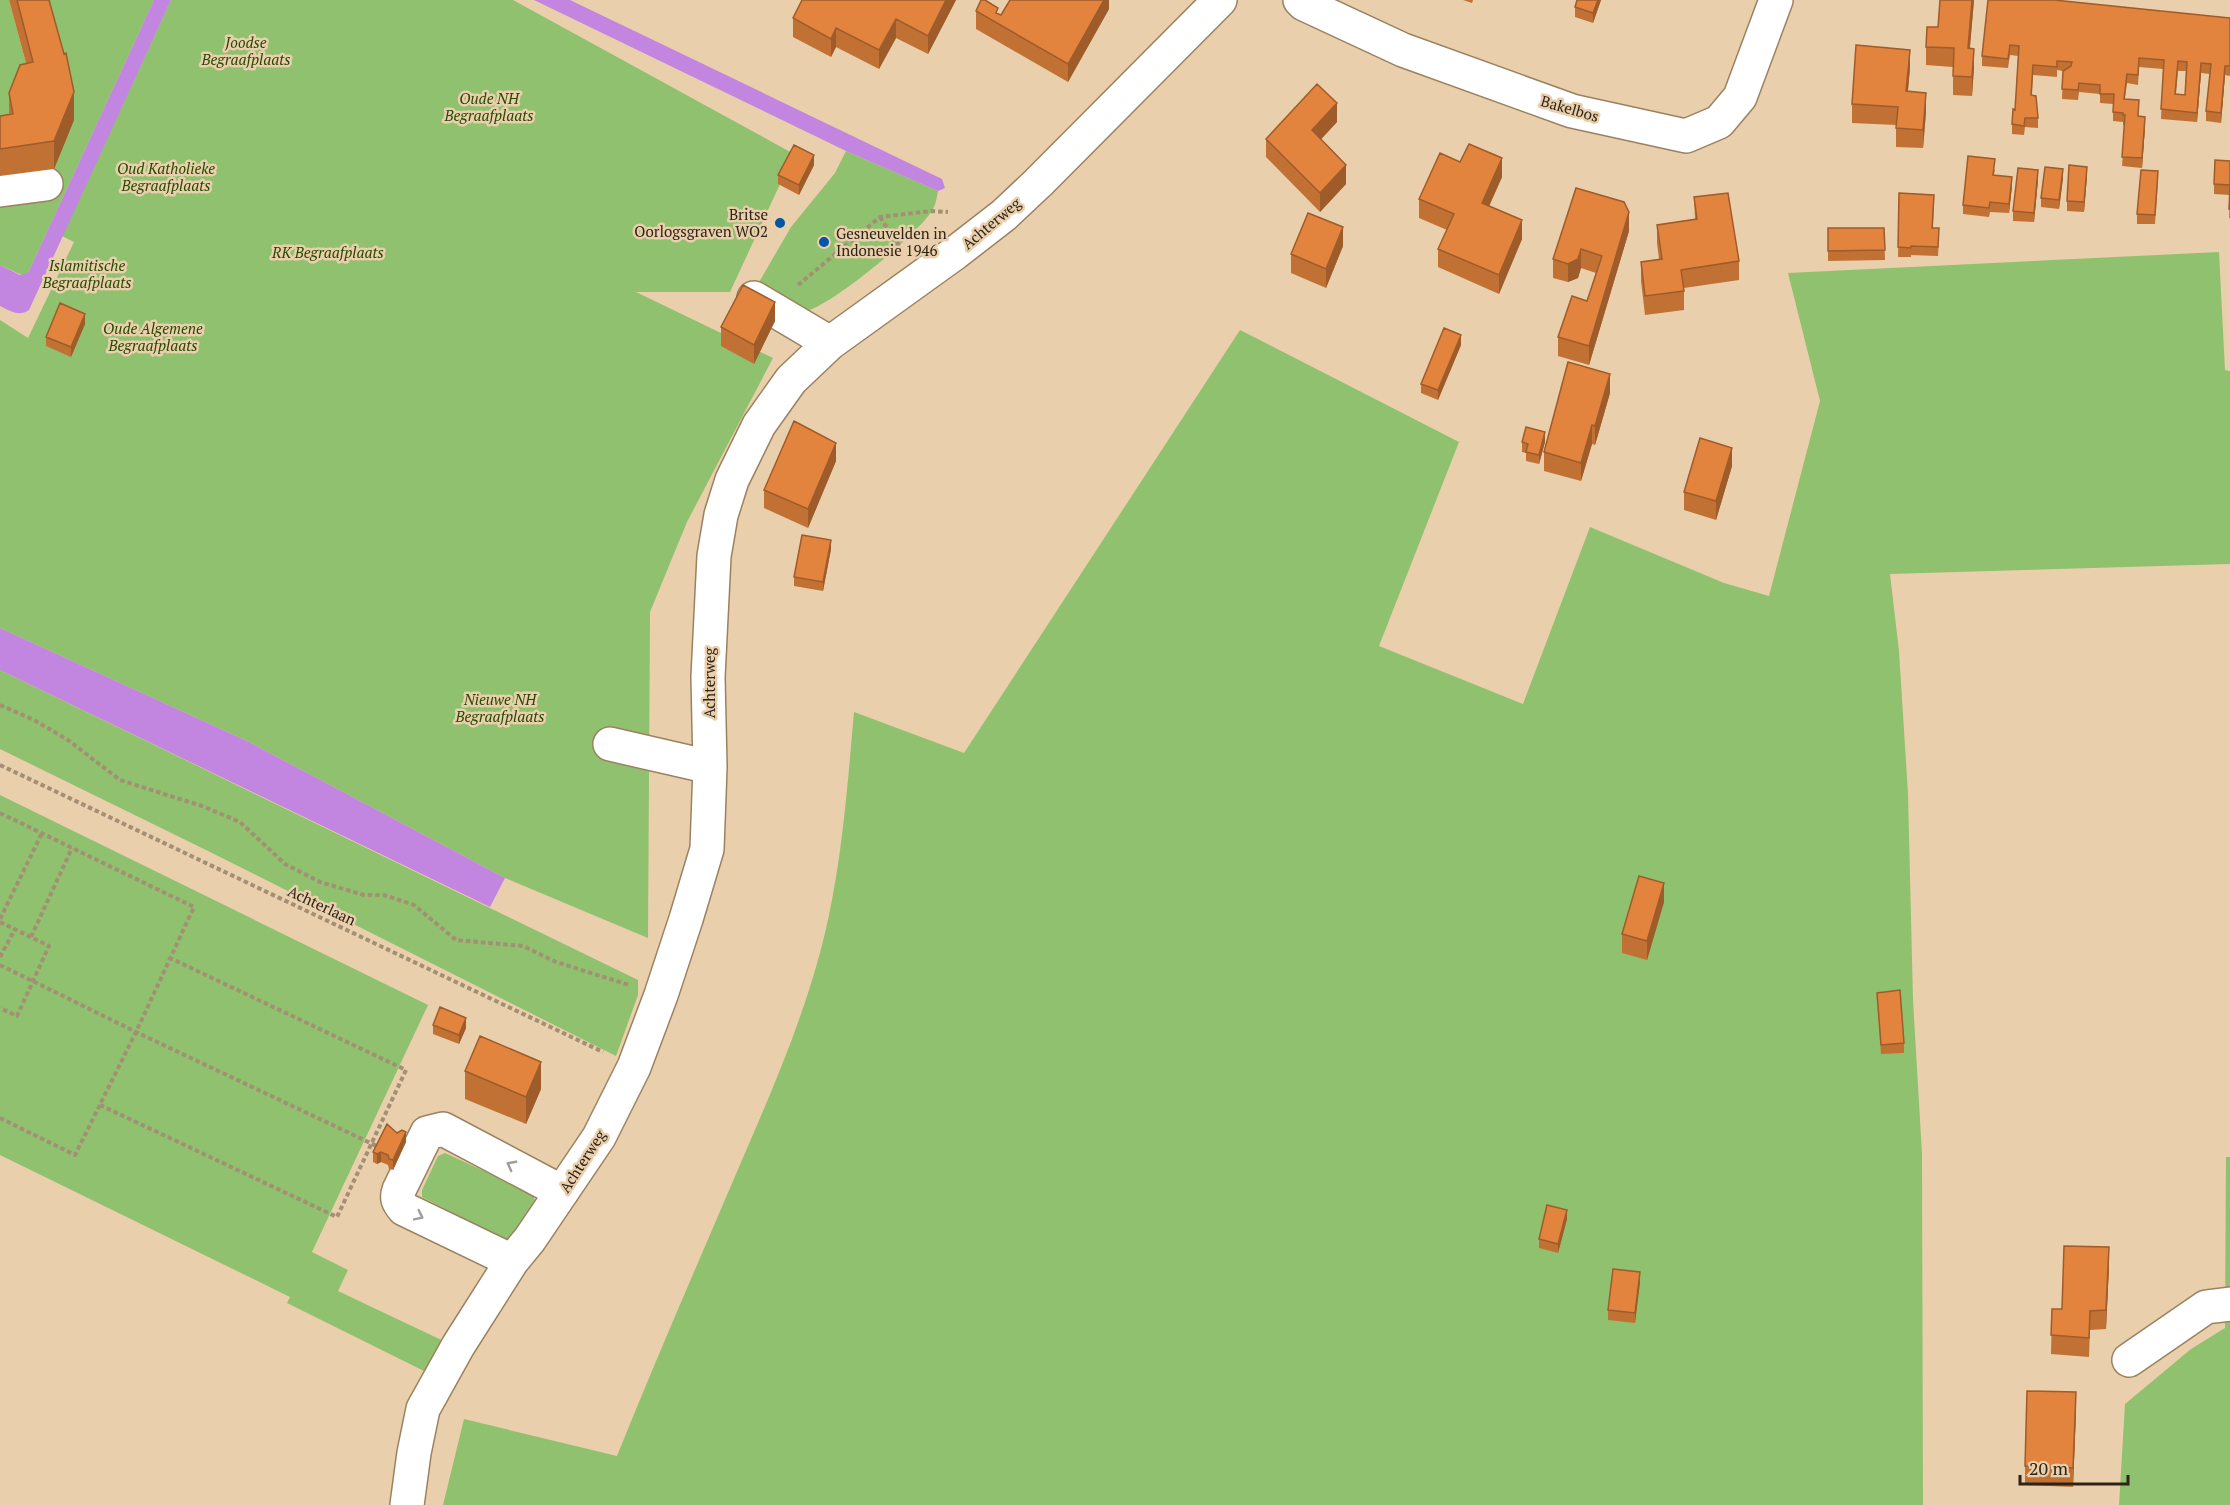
<svg xmlns="http://www.w3.org/2000/svg" width="2230" height="1505" font-family="'PT Serif',serif">
<style>
.green{fill:#90c16e}
.water{fill:#c285e0}
.lines{fill:none;stroke-linecap:round;stroke-linejoin:round}
.minor-casing{stroke:#9a8261;stroke-width:36}
.path{stroke:#a38f74;stroke-width:4;stroke-dasharray:4.5 3;stroke-linecap:butt}
.minor{stroke:#fff;stroke-width:33}
.wall{fill:#c27135;fill-rule:evenodd}
.shaded-wall{fill:#9e5c2b}
.building{fill:#e2833e;stroke:#9e5c2b;stroke-width:1.5;fill-rule:evenodd}
.oneway{stroke:#a09c96}
.poi-dot{fill:#0056a4;stroke:#eacfac;stroke-width:2}
.labels{text-anchor:middle;dominant-baseline:central;stroke-width:5;stroke-linejoin:round;paint-order:stroke}
.park-label{font-size:15px;font-style:italic;fill:#254900;stroke:#eacfac}
.street-label{font-size:15px;fill:#2d2316;stroke:#eacfac}
.poi-label{font-size:15px;fill:#2d2316;stroke:#eacfac;text-anchor:end}
</style>
<rect width="100%" height="100%" fill="#eacfac"/>
<path class="green" d="M 0,0 L 9,0 L 33,89 L 0,143 Z
M 42,0 L 154,0 L 28,273 L 24,276 L 0,265 L 0,177 Z
M 171,0 L 513,0 L 794,154 L 730,292 L 636,292 L 773,358 L 687,522 L 650,612 L 648,938 L 505,878 L 247,741 L 0,628 L 0,320 L 28,338 L 74,242 L 62,236 Z
M 846,151 L 938,191 C 937,196 936,204 933,209 C 921,232 831,306 806,311 L 758,284 L 791,227 L 835,173 Z
M 2219,252 L 2225,370 L 2230,371 L 2230,564 L 1890,574 L 1899,651 L 1908,794 L 1913,1000 L 1922,1154 L 1923,1505 L 443,1505 L 464,1419 L 617,1456 C 656,1359 698,1263 739,1167 C 774,1086 811,1002 829,915 C 843,848 848,780 854,712 L 964,753 L 1240,330 L 1459,442 L 1379,646 L 1523,704 L 1590,527 L 1724,583 L 1769,596 L 1820,401 L 1788,273 Z
M 0,670 L 638,980 L 638,995 L 616,1056 L 208,851 L 0,749 Z
M 0,795 L 428,1005 L 312,1252 L 348,1270 L 338,1291 L 452,1345 L 426,1372 L 287,1303 L 290,1297 L 0,1155 Z
M 445,1153 L 532,1193 L 536,1203 L 512,1239 L 504,1239 L 422,1197 L 422,1190 L 438,1156 Z
M 2226,1157 L 2230,1157 L 2230,1505 L 2119,1505 L 2125,1404 L 2191,1349 L 2225,1328 Z"/>
<path class="water" d="M 154,0 L 171,0 L 29,310 C 19,317 10,311 0,306 L 0,265 L 20,275 L 28,273 Z
M 534,0 L 570,0 L 942,179 L 945,188 L 938,191 L 846,151 Z
M 0,628 L 247,741 L 505,878 L 490,907 L 0,670 Z"/>
<g class="lines">
<g class="minor-casing">
<path id="minor" d="M 1300,0 L 1304,4 L 1403,50 L 1572,111 L 1686,136 L 1719,122 L 1740,97 L 1776,0
M 0,190 L 46,184
M 754,298 L 830,343
M 610,744 L 710,767
M 512,1261 L 404,1209 C 398,1202 396,1198 399,1190 L 427,1133 L 443,1129 L 562,1192
M 2129,1360 L 2206,1307 L 2230,1304
M 407,1505 L 414,1453 L 423,1409 L 458,1346 L 512,1261 L 530,1239 L 599,1137 L 634,1067 L 661,995 L 686,919 L 707,849 L 710,767 L 708,677 L 714,556 L 721,515 L 732,480 L 759,425 L 791,380 L 830,343 L 955,253 L 1004,215 L 1038,183 L 1220,0"/>
</g>
<path class="path" d="M 880,217 L 901,249
M 798,285 L 880,217 L 932,211 L 948,212
M 0,705 L 34,720 L 68,740 L 120,780 L 202,806 L 240,822 L 285,864 L 320,882 L 364,895 L 384,895 L 414,905 L 456,940 L 523,946 L 556,962 L 629,985
M 0,765 L 603,1052
M 0,813 L 194,907 L 136,1032 L 75,1155 L 0,1118
M 0,919 L 42,833
M 0,922 L 49,946 L 17,1016 L 0,1008
M 31,937 L 72,848
M 0,957 L 15,929
M 0,965 L 136,1032 L 381,1148
M 100,1105 L 337,1217 L 406,1070 L 170,958"/>
<use href="#minor" class="minor"/>
</g>
<path class="wall" d="M 9,0 L 49,0 L 74,120 L 54,169 L 0,176 L 0,116 L 9,114 L 9,93 L 26,63 Z
M 802,0 L 956,0 L 928,54 L 896,38 L 879,69 L 836,47 L 831,57 L 793,37 L 793,18 Z
M 1109,0 L 1109,9 L 1068,82 L 976,29 L 976,11 L 998,14 L 1001,15 Z
M 1463,0 L 1473,0 L 1472,3 Z
M 1601,0 L 1593,23 L 1575,17 L 1575,7 Z
M 1974,0 L 1970,48 L 1974,67 L 1972,96 L 1953,95 L 1953,67 L 1926,65 L 1926,47 L 1938,27 Z
M 1988,0 L 2230,18 L 2230,76 L 2225,75 L 2221,123 L 2206,121 L 2206,111 L 2210,74 L 2201,73 L 2197,122 L 2161,119 L 2163,69 L 2139,67 L 2138,85 L 2127,83 L 2125,99 L 2139,109 L 2138,116 L 2145,127 L 2142,168 L 2122,166 L 2125,125 L 2123,125 L 2123,122 L 2113,121 L 2113,104 L 2100,103 L 2100,94 L 2079,92 L 2078,100 L 2062,99 L 2063,71 L 2057,70 L 2057,77 L 2033,75 L 2032,95 L 2038,118 L 2038,128 L 2025,127 L 2024,135 L 2012,134 L 2012,124 L 2015,110 L 2018,56 L 2010,55 L 2008,68 L 1982,66 L 1982,56 ZM 2178,71 L 2186,71 L 2185,95 L 2176,94 Z
M 1910,68 L 1908,91 L 1926,112 L 1923,148 L 1896,147 L 1896,125 L 1852,123 L 1852,104 Z
M 1337,122 L 1321,139 L 1346,184 L 1320,212 L 1266,157 L 1266,139 Z
M 2230,161 L 2230,218 L 2229,218 L 2230,195 L 2214,194 L 2214,184 Z
M 1460,162 L 1502,177 L 1489,206 L 1522,239 L 1499,294 L 1438,267 L 1438,249 L 1447,230 L 1419,218 L 1419,199 Z
M 814,165 L 799,195 L 778,184 L 778,175 Z
M 1995,169 L 1994,175 L 2012,186 L 2009,213 L 1990,212 L 1989,217 L 1963,214 L 1963,205 Z
M 2087,176 L 2084,212 L 2067,211 L 2067,201 Z
M 2063,178 L 2059,209 L 2041,207 L 2041,198 Z
M 2038,180 L 2034,222 L 2013,221 L 2013,211 Z
M 2158,181 L 2155,224 L 2137,224 L 2137,214 Z
M 1899,193 L 1934,204 L 1933,228 L 1939,238 L 1938,256 L 1911,255 L 1911,257 L 1898,257 Z
M 1694,197 L 1739,261 L 1739,280 L 1684,288 L 1684,310 L 1645,315 L 1641,281 L 1641,262 L 1659,259 L 1657,243 L 1657,225 L 1695,219 Z
M 1828,228 L 1884,228 L 1885,260 L 1828,261 Z
M 1629,231 L 1589,365 L 1558,356 L 1558,337 L 1587,301 L 1596,273 L 1581,268 L 1578,278 L 1568,282 L 1553,278 L 1553,259 Z
M 1343,246 L 1326,288 L 1291,273 L 1291,254 Z
M 775,321 L 754,364 L 721,346 L 721,327 Z
M 85,324 L 71,357 L 46,346 L 46,337 Z
M 1461,345 L 1438,400 L 1421,393 L 1421,384 Z
M 1610,393 L 1595,445 L 1592,444 L 1581,481 L 1544,471 L 1544,452 Z
M 1522,442 L 1545,442 L 1539,464 L 1526,461 L 1526,453 L 1522,452 Z
M 836,461 L 808,528 L 764,508 L 764,490 Z
M 1732,466 L 1716,520 L 1684,510 L 1684,492 Z
M 831,549 L 823,591 L 794,586 L 794,577 Z
M 1664,902 L 1647,960 L 1622,953 L 1622,934 Z
M 1877,993 L 1904,1043 L 1904,1053 L 1881,1054 Z
M 433,1025 L 466,1028 L 459,1044 L 433,1034 Z
M 465,1071 L 541,1089 L 526,1124 L 465,1099 Z
M 406,1142 L 393,1170 L 389,1169 L 388,1165 L 381,1162 L 377,1164 L 373,1162 L 373,1152 Z
M 1567,1219 L 1558,1253 L 1539,1248 L 1539,1239 Z
M 2109,1266 L 2106,1329 L 2090,1330 L 2089,1357 L 2051,1354 L 2052,1309 L 2062,1309 Z
M 1640,1282 L 1635,1323 L 1608,1320 L 1608,1310 Z
M 2076,1411 L 2073,1487 L 2025,1485 L 2025,1466 Z"/>
<path class="shaded-wall" d="M 946,0 L 956,0 L 928,54 L 928,36 Z
M 1104,0 L 1109,0 L 1109,9 L 1068,82 L 1068,64 Z
M 1598,0 L 1601,0 L 1593,23 L 1593,13 Z
M 1972,0 L 1974,0 L 1968,67 L 1968,48 Z
M 896,19 L 896,38 L 879,69 L 879,50 Z
M 836,28 L 836,47 L 831,57 L 831,39 Z
M 1974,49 L 1974,67 L 1972,96 L 1972,77 Z
M 1910,50 L 1910,68 L 1906,110 L 1906,91 Z
M 2201,63 L 2201,73 L 2197,122 L 2197,113 Z
M 2225,66 L 2225,75 L 2221,123 L 2221,113 Z
M 74,92 L 74,120 L 54,169 L 54,141 Z
M 1926,93 L 1926,112 L 1923,148 L 1923,130 Z
M 1337,103 L 1337,122 L 1312,149 L 1312,130 Z
M 2145,117 L 2145,127 L 2142,168 L 2142,158 Z
M 814,155 L 814,165 L 799,195 L 799,185 Z
M 1502,158 L 1502,177 L 1482,222 L 1482,203 Z
M 1346,165 L 1346,184 L 1320,212 L 1320,193 Z
M 2087,167 L 2087,176 L 2084,212 L 2084,202 Z
M 2063,169 L 2063,178 L 2059,209 L 2059,200 Z
M 2038,170 L 2038,180 L 2034,222 L 2034,213 Z
M 2012,177 L 2012,186 L 2009,213 L 2009,204 Z
M 1629,212 L 1629,231 L 1589,365 L 1589,346 Z
M 1522,220 L 1522,239 L 1499,294 L 1499,275 Z
M 1343,227 L 1343,246 L 1326,288 L 1326,269 Z
M 1581,249 L 1581,268 L 1578,278 L 1568,282 L 1568,264 Z
M 775,302 L 775,321 L 754,364 L 754,345 Z
M 85,314 L 85,324 L 71,357 L 71,347 Z
M 1461,335 L 1461,345 L 1438,400 L 1438,390 Z
M 1610,374 L 1610,393 L 1595,445 L 1595,426 Z
M 1592,425 L 1592,444 L 1581,481 L 1581,463 Z
M 1545,432 L 1545,442 L 1539,464 L 1539,455 Z
M 836,443 L 836,461 L 808,528 L 808,509 Z
M 1732,448 L 1732,466 L 1716,520 L 1716,501 Z
M 831,540 L 831,549 L 823,591 L 823,582 Z
M 1664,883 L 1664,902 L 1647,960 L 1647,941 Z
M 466,1018 L 466,1028 L 459,1044 L 459,1035 Z
M 541,1062 L 541,1089 L 526,1124 L 526,1097 Z
M 406,1132 L 406,1142 L 393,1170 L 393,1160 Z
M 381,1152 L 381,1162 L 377,1164 L 377,1154 Z
M 1567,1210 L 1567,1219 L 1558,1253 L 1558,1244 Z
M 2109,1247 L 2109,1266 L 2106,1329 L 2106,1310 Z
M 1640,1272 L 1640,1282 L 1635,1323 L 1635,1313 Z
M 2076,1392 L 2076,1411 L 2073,1487 L 2073,1468 Z"/>
<path class="building" d="M 17,0 L 49,0 L 64,54 L 66,53 L 74,92 L 54,141 L 0,149 L 0,116 L 13,114 L 9,93 L 20,65 L 33,62 Z
M 802,0 L 946,0 L 928,36 L 896,19 L 879,50 L 836,28 L 831,39 L 793,18 Z
M 981,0 L 985,0 L 998,8 L 996,13 L 1001,15 L 1010,0 L 1104,0 L 1068,64 L 976,11 Z
M 1577,0 L 1598,0 L 1593,13 L 1575,7 Z
M 1940,0 L 1972,0 L 1968,48 L 1974,49 L 1972,77 L 1953,76 L 1954,48 L 1926,47 L 1927,27 L 1938,27 Z
M 1988,0 L 2054,0 L 2230,18 L 2230,66 L 2225,66 L 2221,113 L 2206,111 L 2211,64 L 2201,63 L 2197,113 L 2161,109 L 2164,60 L 2139,58 L 2138,75 L 2127,74 L 2124,99 L 2139,100 L 2138,116 L 2145,117 L 2142,158 L 2122,157 L 2125,115 L 2123,115 L 2123,113 L 2113,112 L 2114,94 L 2100,94 L 2100,85 L 2079,83 L 2078,90 L 2062,89 L 2063,71 L 2071,66 L 2072,62 L 2057,61 L 2057,67 L 2033,65 L 2031,95 L 2036,96 L 2038,118 L 2025,118 L 2024,126 L 2012,124 L 2013,109 L 2015,110 L 2019,46 L 2010,45 L 2008,59 L 1982,56 ZM 2178,61 L 2187,62 L 2185,95 L 2175,94 Z
M 1856,45 L 1910,50 L 1906,91 L 1926,93 L 1923,130 L 1896,128 L 1898,107 L 1852,104 Z
M 1317,84 L 1337,103 L 1312,130 L 1346,165 L 1320,193 L 1266,139 Z
M 1469,144 L 1502,158 L 1482,203 L 1522,220 L 1499,275 L 1438,249 L 1454,214 L 1419,199 L 1440,153 L 1460,162 Z
M 794,145 L 814,155 L 799,185 L 778,175 Z
M 1968,156 L 1995,159 L 1993,175 L 2012,177 L 2009,204 L 1990,202 L 1989,208 L 1963,205 Z
M 2215,160 L 2230,161 L 2230,185 L 2214,184 Z
M 2069,165 L 2087,167 L 2084,202 L 2067,201 Z
M 2045,167 L 2063,169 L 2059,200 L 2041,198 Z
M 2018,168 L 2038,170 L 2034,213 L 2013,211 Z
M 2141,170 L 2158,171 L 2155,215 L 2137,214 Z
M 2230,186 L 2230,209 L 2229,209 Z
M 1576,188 L 1624,202 L 1629,212 L 1589,346 L 1558,337 L 1572,296 L 1587,301 L 1602,256 L 1581,249 L 1578,259 L 1568,264 L 1553,259 Z
M 1728,193 L 1739,261 L 1681,270 L 1684,291 L 1645,296 L 1641,262 L 1662,259 L 1657,225 L 1697,219 L 1694,197 Z
M 1899,193 L 1934,195 L 1932,228 L 1939,228 L 1938,247 L 1911,246 L 1911,248 L 1898,247 Z
M 1308,213 L 1343,227 L 1326,269 L 1291,254 Z
M 1828,228 L 1884,228 L 1885,250 L 1828,251 Z
M 743,285 L 775,302 L 754,345 L 721,327 Z
M 60,303 L 85,314 L 71,347 L 46,337 Z
M 1444,328 L 1461,335 L 1438,390 L 1421,384 Z
M 1568,362 L 1610,374 L 1595,426 L 1592,425 L 1581,463 L 1544,452 Z
M 794,421 L 836,443 L 808,509 L 764,490 Z
M 1526,427 L 1545,432 L 1539,455 L 1526,452 L 1528,444 L 1522,442 Z
M 1700,438 L 1732,448 L 1716,501 L 1684,492 Z
M 802,535 L 831,540 L 823,582 L 794,577 Z
M 1639,876 L 1664,883 L 1647,941 L 1622,934 Z
M 1900,990 L 1904,1043 L 1881,1045 L 1877,993 Z
M 440,1007 L 466,1018 L 459,1035 L 433,1025 Z
M 480,1036 L 541,1062 L 526,1097 L 465,1071 Z
M 387,1124 L 397,1133 L 402,1130 L 406,1132 L 393,1160 L 389,1159 L 388,1155 L 381,1152 L 377,1154 L 373,1152 Z
M 1547,1205 L 1567,1210 L 1558,1244 L 1539,1239 Z
M 2064,1246 L 2109,1247 L 2106,1310 L 2090,1311 L 2089,1338 L 2051,1335 L 2052,1309 L 2062,1309 Z
M 1613,1269 L 1640,1272 L 1635,1313 L 1608,1310 Z
M 2027,1391 L 2076,1392 L 2073,1468 L 2025,1466 Z"/>
<defs><path id="oneway-chevron" d="M-2-3.5L2.5 0L-2 3.5" fill="none" stroke-width="1.6" stroke-linecap="round" stroke-linejoin="round" transform="scale(1.5)"/></defs>
<g class="oneway">
<use href="#oneway-chevron" transform="translate(511 1165) rotate(-152)"/>
<use href="#oneway-chevron" transform="translate(419 1216) rotate(26)"/>
</g>
<g class="poi-dot">
<circle cx="780" cy="223" r="6"/>
<circle cx="824" cy="242" r="6"/>
</g>
<g class="labels">
<g class="park-label">
<text x="246" y="42">Joodse<tspan x="246" dy="17">Begraafplaats</tspan></text>
<text x="489" y="98">Oude NH<tspan x="489" dy="17">Begraafplaats</tspan></text>
<text x="166" y="168">Oud Katholieke<tspan x="166" dy="17">Begraafplaats</tspan></text>
<text x="328" y="252">RK Begraafplaats</text>
<text x="87" y="265">Islamitische<tspan x="87" dy="17">Begraafplaats</tspan></text>
<text x="153" y="328">Oude Algemene<tspan x="153" dy="17">Begraafplaats</tspan></text>
<text x="500" y="699">Nieuwe NH<tspan x="500" dy="17">Begraafplaats</tspan></text>
</g>
<g class="street-label">
<text transform="translate(1570 108) rotate(16)">Bakelbos</text>
<text transform="translate(991 223) rotate(-40)">Achterweg</text>
<text transform="translate(709 683) rotate(-90)">Achterweg</text>
<text transform="translate(322 905) rotate(25)">Achterlaan</text>
<text transform="translate(582 1161) rotate(-57)">Achterweg</text>
</g>
<g class="poi-label">
<text x="768" y="214">Britse<tspan x="768" dy="17">Oorlogsgraven WO2</tspan></text>
<text x="836" y="233" text-anchor="start">Gesneuvelden in<tspan x="836" dy="17">Indonesie 1946</tspan></text>
</g>
</g>
<path d="M2020 1475v9h108v-9" fill="none" stroke="#2d2316" stroke-width="3"/>
<text x="2029" y="1475" font-size="18" fill="#2d2316" stroke="#eacfac" stroke-width="4.5" paint-order="stroke">20 m</text>
</svg>
